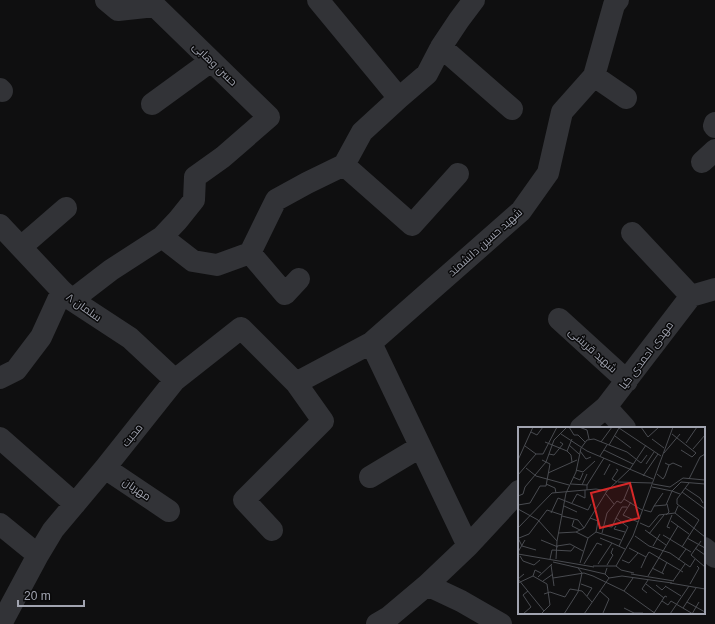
<svg xmlns="http://www.w3.org/2000/svg" width="715" height="624" font-family="Arial,Cairo,sans-serif">
<style>
.lines{fill:none;stroke-linecap:round;stroke-linejoin:round}
.minor{stroke:#323337;stroke-width:22}
.labels{text-anchor:middle;dominant-baseline:central;stroke-width:3;stroke-linejoin:round;paint-order:stroke}
.street-label{font-size:11px;fill:#a1a4b0;stroke:#0a0a0b}
.inset-road{fill:none;stroke:#494b50;stroke-width:1}
.view{fill:#d62828;fill-opacity:0.15;stroke:#d62828;stroke-width:2}
.inset-edge{fill:none;stroke:#a1a4b0;stroke-width:2}
</style>
<rect width="100%" height="100%" fill="#0f0f10"/>
<g class="lines">
<path class="minor" d="M 441,47 L 512,109
M 594,76 L 626,98
M 0,89 L 2,91
M 399,98 L 427,74 L 441,47 L 459,20 L 474,0
M 152,104 L 211,61
M 715,123 L 714,126 L 715,127
M 702,162 L 715,150
M 344,165 L 412,225 L 458,174
M 0,225 L 62,291 L 72,300 L 130,338 L 175,380
M 632,233 L 691,296
M 162,237 L 193,261 L 217,265 L 250,253 L 276,200 L 307,183 L 344,165 L 362,132 L 399,98 L 318,0
M 21,247 L 66,208
M 250,253 L 285,294 L 299,279
M 72,300 L 111,270 L 162,237 L 178,220 L 194,200 L 195,177 L 223,157 L 269,117 L 155,6 L 118,10 L 106,0
M 559,319 L 627,381
M 371,343 L 468,546
M 0,378 L 16,370 L 41,337 L 62,291
M 296,383 L 371,343 L 521,211 L 548,173 L 562,112 L 594,76 L 614,5 L 618,0
M 606,407 L 625,428
M 581,428 L 606,407 L 691,296 L 715,289
M 0,438 L 75,504
M 105,468 L 169,511
M 370,477 L 420,447
M 0,524 L 38,555
M 704,548 L 715,557
M 427,585 L 468,546 L 519,491
M 1,624 L 38,555 L 53,530 L 105,468 L 175,380 L 241,328 L 296,383 L 323,421 L 244,500 L 272,530
M 377,624 L 389,617 L 427,585 L 461,601 L 501,624"/>
</g>
<g class="labels">
<g class="street-label">
<text transform="translate(215 64) rotate(44)">حسن وهابی</text>
<text transform="translate(485 242) rotate(-42)">شهید حسین دانشمند</text>
<text transform="translate(84 307) rotate(35)">سلمان ۸</text>
<text transform="translate(593 350) rotate(42)">شهید قریشی</text>
<text transform="translate(646 355) rotate(-53)">مهدی احمدی کیا</text>
<text transform="translate(132 435) rotate(-51)">محبت</text>
<text transform="translate(137 489) rotate(34)">مهربان</text>
</g>
</g>
<g transform="translate(518 427)">
<rect width="187" height="187" fill="#0f0f10"/>
<path class="inset-road" d="M 51,0 L 56,8 L 60,8 L 67,15M 61,0 L 69,3 L 71,12M 123,0 L 130,10 L 141,0M 13,5 L 19,8 L 25,0M 43,7 L 69,24 L 135,52M 154,7 L 178,26 L 174,30 L 163,23M 97,9 L 113,21M 134,12 L 146,21M 27,15 L 49,24 L 53,28 L 54,35M 83,15 L 94,0M 168,16 L 179,0M 51,18 L 61,27M 91,18 L 109,25 L 123,36 L 129,28M 7,19 L 18,27M 175,22 L 187,8M 86,23 L 115,37M 49,24 L 54,12M 62,24 L 68,32 L 73,30M 146,26 L 162,7M 31,27 L 36,28 L 45,17 L 42,15M 82,29 L 89,18M 0,33 L 15,0M 128,37 L 136,25M 151,38 L 155,36 L 164,40M 8,41 L 18,49 L 51,58M 98,42 L 100,43 L 94,52 L 99,55M 58,43 L 65,45 L 77,34M 30,46 L 59,33M 139,47 L 145,52 L 147,49 L 151,38 L 147,36M 0,48 L 18,27 L 25,27 L 39,0M 86,48 L 92,37M 125,49 L 140,27M 55,50 L 62,53 L 65,46M 171,52 L 182,30 L 187,27M 100,55 L 134,56M 28,57 L 37,61 L 38,66M 53,57 L 69,58M 135,57 L 152,60 L 165,51 L 187,53M 64,58 L 69,47M 134,60 L 154,64 L 163,55 L 187,57M 167,61 L 182,71 L 185,76M 69,63 L 69,58 L 86,31M 164,65 L 187,82M 88,67 L 96,77M 0,69 L 5,67 L 7,60 L 28,35 L 36,13 L 49,0M 106,72 L 124,83M 99,74 L 103,76 L 106,72 L 113,55M 113,75 L 105,88 L 120,95M 54,76 L 59,67 L 67,71 L 67,63M 0,78 L 12,76 L 22,59 L 28,59 L 32,37 L 24,33M 46,79 L 59,85M 136,79 L 145,66M 0,82 L 20,93 L 39,114M 126,83 L 133,85 L 136,79 L 148,78 L 154,64 L 162,67M 33,86 L 40,71 L 70,83 L 73,77M 157,86 L 187,110M 148,88 L 151,85 L 149,77M 44,89 L 60,93 L 66,101M 72,91 L 80,94 L 78,105M 56,93 L 54,99 L 62,103M 153,94 L 171,107M 122,96 L 131,100 L 141,88 L 157,86 L 160,79M 87,99 L 94,100 L 98,91M 98,99 L 96,102 L 107,105M 0,101 L 34,66 L 78,62 L 89,64 L 112,42 L 128,18M 152,101 L 149,100 L 154,88M 127,103 L 148,118M 58,105 L 70,111 L 78,105 L 103,113M 40,106 L 58,105 L 66,101 L 89,64M 84,106 L 89,86 L 99,74M 131,107 L 146,88M 145,108 L 173,125M 117,109 L 131,119 L 152,126 L 172,140 L 177,132M 0,111 L 4,119 L 18,123M 1,111 L 11,107 L 29,83 L 44,88M 82,111 L 94,116M 169,111 L 187,121M 23,113 L 40,120M 183,114 L 173,128 L 187,140M 39,119 L 52,117 L 65,124M 101,119 L 110,100 L 98,91 L 104,80 L 109,80M 135,119 L 142,107M 164,120 L 181,93 L 159,77 L 159,72 L 171,56M 111,121 L 128,130 L 131,125 L 165,145M 177,121 L 187,128M 0,125 L 7,113M 0,127 L 76,140M 2,129 L 5,134 L 16,138 L 22,133M 32,132 L 34,123 L 53,124 L 57,119M 38,132 L 39,114 L 48,66 L 58,45 L 63,21 L 69,13 L 76,12 L 91,18 L 101,1 L 143,29M 104,133 L 111,136 L 120,126M 160,133 L 168,122M 35,135 L 87,147M 62,136 L 70,111M 66,137 L 79,116 L 84,118M 80,137 L 94,116 L 107,122M 33,138 L 36,159M 89,138 L 95,128 L 93,126 L 95,121M 75,139 L 98,139 L 103,143M 98,139 L 115,109 L 155,0M 89,141 L 87,147 L 91,151 L 104,149 L 154,156M 123,141 L 128,130M 134,141 L 146,147M 103,143 L 116,146M 144,146 L 149,135M 6,147 L 0,152 L 26,184M 113,147 L 156,154M 15,149 L 17,143 L 23,146M 130,149 L 160,99M 20,150 L 34,137M 35,151 L 66,146 L 75,149 L 106,164 L 138,187M 25,154 L 35,147M 155,154 L 167,137M 0,156 L 15,149 L 29,157 L 32,178 L 23,187M 152,156 L 187,162M 63,157 L 74,161 L 69,169M 128,157 L 146,171M 172,157 L 181,141 L 179,139M 138,158 L 144,163 L 148,159M 147,159 L 163,169M 82,164 L 91,172 L 85,186M 106,164 L 115,151M 129,166 L 124,162 L 130,153M 26,167 L 32,165 L 47,170 L 52,162 L 64,164 L 74,175M 144,174 L 150,178 L 153,174 L 175,187M 169,175 L 187,185M 106,181 L 116,186 L 125,186M 165,181 L 178,161M 136,186 L 147,169 L 149,170M 5,187 L 13,180 L 5,168 L 10,164M 46,187 L 60,165 L 64,146 L 60,141M 66,187 L 91,151M 152,187 L 171,159M 174,187 L 181,175"/>
<path class="view" d="M 112,56 L 121,91 L 82,101 L 73,66 Z"/>
<rect width="187" height="187" class="inset-edge"/>
</g>
<path d="M18 600v6h66v-6" fill="none" stroke="#a1a4b0" stroke-width="2"/>
<text x="24" y="600" font-size="12" fill="#a1a4b0" stroke="#0a0a0b" stroke-width="3" paint-order="stroke">20 m</text>
</svg>
